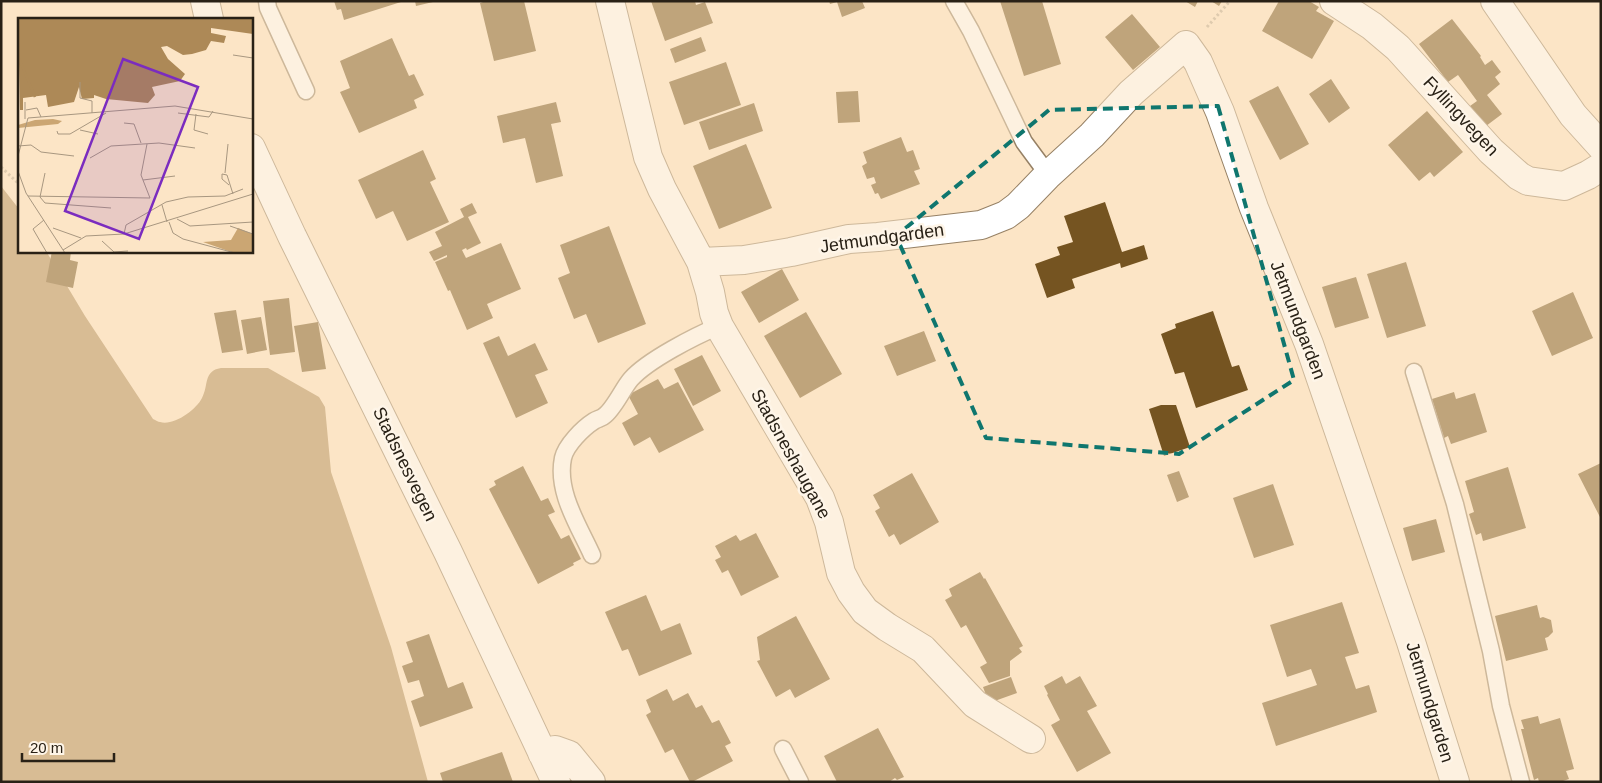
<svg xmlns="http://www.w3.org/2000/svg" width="1602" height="783" font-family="Helvetica,sans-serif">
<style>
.water{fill:#ad8957}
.building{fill:#755421}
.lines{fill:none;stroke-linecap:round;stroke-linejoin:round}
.lane-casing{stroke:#968165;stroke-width:19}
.street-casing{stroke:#968165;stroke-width:30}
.secondary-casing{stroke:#968165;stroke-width:30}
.path{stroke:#bcaa91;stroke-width:3;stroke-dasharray:2.5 2.5;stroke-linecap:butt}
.lane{stroke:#fff;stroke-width:16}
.street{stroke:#fff;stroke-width:28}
.secondary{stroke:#fff;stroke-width:28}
.marked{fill:none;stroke:#0f766e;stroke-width:4;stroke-dasharray:10 6;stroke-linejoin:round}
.labels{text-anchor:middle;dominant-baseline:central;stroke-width:5;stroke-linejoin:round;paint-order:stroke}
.street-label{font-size:18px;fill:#292116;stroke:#fef5e8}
.inset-river{fill:none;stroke:#ad8957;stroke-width:2.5}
.inset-road{fill:none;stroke:#a89780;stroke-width:1}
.view{fill:#7b2cbf;fill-opacity:0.15;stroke:#7b2cbf;stroke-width:2.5}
.inset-edge{fill:none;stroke:#292116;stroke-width:2.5}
</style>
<rect width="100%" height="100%" fill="#fce5c6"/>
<path class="water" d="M 1,186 L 19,209 L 19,251 L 46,251 L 85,316 L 153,419 C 156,420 158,422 160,422 C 174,426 196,410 202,398 C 209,385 203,371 221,368 L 268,368 L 319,397 L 325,407 L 331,472 L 391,647 L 428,782 L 1,782 Z"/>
<path class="building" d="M 334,1 L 401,1 L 401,2 L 344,20 L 341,9 L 337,10 Z
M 415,1 L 433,1 L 433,2 L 416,6 Z
M 486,1 L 524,1 L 536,51 L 494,61 L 480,3 Z
M 651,1 L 695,1 L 696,5 L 705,2 L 713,23 L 665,41 Z
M 829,1 L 862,1 L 865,8 L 842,17 L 837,2 L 830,4 Z
M 1000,1 L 1042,1 L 1061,64 L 1024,76 Z
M 1185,1 L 1198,1 L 1195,7 Z
M 1211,1 L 1222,1 L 1219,6 Z
M 1279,1 L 1309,1 L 1319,7 L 1316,11 L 1334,21 L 1312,59 L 1262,31 Z
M 1132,14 L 1160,47 L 1133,70 L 1105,37 Z
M 1452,19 L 1481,56 L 1480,57 L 1485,65 L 1492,60 L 1501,72 L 1495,77 L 1500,84 L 1487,95 L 1502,114 L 1486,126 L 1470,106 L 1477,101 L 1458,75 L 1448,82 L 1419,44 Z
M 701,37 L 706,51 L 675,63 L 670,49 Z
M 392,38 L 409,76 L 414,74 L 424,95 L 414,100 L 417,108 L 359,133 L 340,92 L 350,88 L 340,61 Z
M 726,62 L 741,105 L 684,125 L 669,82 Z
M 1331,79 L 1350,108 L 1329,123 L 1309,94 Z
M 1278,86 L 1309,144 L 1280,160 L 1249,101 Z
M 858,91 L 860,122 L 838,123 L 836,92 Z
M 556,102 L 561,122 L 551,124 L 563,176 L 536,183 L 525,138 L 503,143 L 497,116 Z
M 754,103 L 763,131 L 709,150 L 699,122 Z
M 1427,111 L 1463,152 L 1434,177 L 1430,172 L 1419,181 L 1388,145 Z
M 901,137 L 907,152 L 913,150 L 920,169 L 914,171 L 920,184 L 881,199 L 878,193 L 875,194 L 871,185 L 876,183 L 874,177 L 867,179 L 862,166 L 867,163 L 863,152 Z
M 746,144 L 772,208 L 719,229 L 693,166 Z
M 423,150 L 436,179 L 430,182 L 449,222 L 407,241 L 393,211 L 376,219 L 358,180 Z
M 1105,202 L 1122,252 L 1144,245 L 1148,259 L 1121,268 L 1120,263 L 1072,279 L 1075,288 L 1047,298 L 1035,264 L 1060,255 L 1057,247 L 1073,242 L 1064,216 Z
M 472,203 L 477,213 L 468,217 L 481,243 L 467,250 L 466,248 L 462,250 L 466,258 L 501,243 L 521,289 L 487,304 L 493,318 L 467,330 L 450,290 L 448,291 L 435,262 L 447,257 L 447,255 L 434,261 L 429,252 L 442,246 L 435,232 L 464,217 L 460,209 Z
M 609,226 L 646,324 L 598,343 L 586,314 L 574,319 L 558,278 L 570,273 L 560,245 Z
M 52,251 L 71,251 L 70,260 L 78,262 L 73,288 L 46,282 Z
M 1406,262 L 1426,326 L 1387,338 L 1367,274 Z
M 782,269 L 799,300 L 759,323 L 741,292 Z
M 1356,277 L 1369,318 L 1335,328 L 1322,287 Z
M 1573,292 L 1593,338 L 1552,356 L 1532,311 Z
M 289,298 L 295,352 L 270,355 L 263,301 Z
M 236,310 L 243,350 L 222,353 L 214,313 Z
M 1213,311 L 1232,367 L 1239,365 L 1248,390 L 1196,408 L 1184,372 L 1175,374 L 1161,334 L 1176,328 L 1175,324 Z
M 806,312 L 842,374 L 800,398 L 764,336 Z
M 261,317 L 267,350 L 247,354 L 241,320 Z
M 318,322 L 326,369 L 302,372 L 294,326 Z
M 924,331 L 936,361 L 897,376 L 884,346 Z
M 499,336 L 508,356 L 535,343 L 548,370 L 535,375 L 548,403 L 516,418 L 483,343 Z
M 702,355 L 721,391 L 693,406 L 674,369 Z
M 658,379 L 664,389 L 678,382 L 704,430 L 659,453 L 650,437 L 634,446 L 622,423 L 638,414 L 628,395 Z
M 1454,392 L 1456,399 L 1475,393 L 1487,432 L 1451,444 L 1448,436 L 1444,438 L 1432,399 Z
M 1161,405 L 1176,405 L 1190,447 L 1164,456 L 1149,409 Z
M 1601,463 L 1601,519 L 1578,474 Z
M 523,466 L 541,501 L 548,498 L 555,512 L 548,515 L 561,539 L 569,535 L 581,559 L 573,563 L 574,565 L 538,584 L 489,489 L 496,485 L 494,481 Z
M 1508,467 L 1526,528 L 1483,541 L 1481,533 L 1476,535 L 1469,514 L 1474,512 L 1465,481 Z
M 1179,471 L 1189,497 L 1177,502 L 1167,475 Z
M 912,473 L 939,522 L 900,545 L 894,534 L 889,537 L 875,511 L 880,508 L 873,495 Z
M 1273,484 L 1294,545 L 1254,558 L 1233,498 Z
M 1436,519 L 1445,552 L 1412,561 L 1403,528 Z
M 756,533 L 779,577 L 741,596 L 728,570 L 722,573 L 715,560 L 721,557 L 715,546 L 736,535 L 740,541 Z
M 980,572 L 984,579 L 985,578 L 1023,646 L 1019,648 L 1022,652 L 1010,661 L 1010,676 L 989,683 L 980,667 L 987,663 L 966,625 L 961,628 L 945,600 L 952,596 L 949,589 Z
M 646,595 L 661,631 L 680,623 L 692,654 L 639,676 L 628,649 L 622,651 L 605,612 Z
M 1342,602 L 1359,653 L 1345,657 L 1356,689 L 1369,685 L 1377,712 L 1276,746 L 1262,703 L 1317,685 L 1311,669 L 1287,677 L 1270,625 Z
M 1537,605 L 1540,618 L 1543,617 L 1551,620 L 1553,632 L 1548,637 L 1545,638 L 1548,650 L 1506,661 L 1495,616 Z
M 796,616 L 830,679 L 795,698 L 790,689 L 776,697 L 757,661 L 760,660 L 757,637 Z
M 429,634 L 448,688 L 463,682 L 473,708 L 420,727 L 411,701 L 424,696 L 419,680 L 408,683 L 402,666 L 413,662 L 406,642 Z
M 1062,676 L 1066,684 L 1080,676 L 1097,706 L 1087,711 L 1111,753 L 1077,772 L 1051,725 L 1060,720 L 1047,695 L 1048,694 L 1044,686 Z
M 1011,677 L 1017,693 L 989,703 L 983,687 Z
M 667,689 L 673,701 L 688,693 L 696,708 L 702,705 L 712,723 L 719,720 L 731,743 L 725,746 L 733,761 L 692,782 L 690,782 L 673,749 L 665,753 L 646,715 L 651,712 L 646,700 Z
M 1538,716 L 1540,724 L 1560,718 L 1574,769 L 1566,771 L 1569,779 L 1560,782 L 1539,782 L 1538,778 L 1534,780 L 1521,729 L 1524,729 L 1521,720 Z
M 878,728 L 904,777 L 897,780 L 895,778 L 889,782 L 837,782 L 824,756 Z
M 502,752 L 513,782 L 443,782 L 440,773 Z"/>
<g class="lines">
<g class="lane-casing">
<path id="lane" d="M 267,1 L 268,8 L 306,91
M 954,1 L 971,31 L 1024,142 L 1041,165 L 1047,176
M 1414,372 L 1455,504 L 1491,651 L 1501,706 L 1521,782
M 592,555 C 579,526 556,492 563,458 C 566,445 583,428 594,421 C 597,419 602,418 604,416 C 614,409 623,388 631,379 C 648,360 695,336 719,326
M 783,749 L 800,782"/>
</g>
<g class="street-casing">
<path id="street" d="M 205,1 L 209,19
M 610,1 L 648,157 L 662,189 L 701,262 L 710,292 L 714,313 L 719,326 L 820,498 L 829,522 L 841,573 L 851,592 L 865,611 L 887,627 L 923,649 L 975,704 L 1031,739
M 1334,1 L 1372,26 L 1398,48 L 1491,151 L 1519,176 L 1528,181 L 1564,186 L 1588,175 L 1601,167
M 251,148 L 292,236 L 448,552 L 556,782
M 701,262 L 744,260 L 791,252 L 849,239 L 878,237 L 981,225 L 1006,215 L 1018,206 L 1047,176 L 1092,135 L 1131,93 L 1186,45 L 1198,62 L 1220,112 L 1254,208 L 1309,344 L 1411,642 L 1455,782
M 542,753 L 555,750 L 569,755 L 591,782"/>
</g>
<g class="secondary-casing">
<path id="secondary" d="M 1495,1 L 1573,115 L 1601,146"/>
</g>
<path class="path" d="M 1207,27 L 1230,1
M 1,167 L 19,184"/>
<use href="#lane" class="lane"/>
<use href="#street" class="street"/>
<use href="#secondary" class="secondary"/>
</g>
<path d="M0 0H1602V783H0ZM 1218,106 L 1294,380 L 1179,454 L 986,438 L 896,236 L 1049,110 Z" fill="#fce5c6" fill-opacity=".55" fill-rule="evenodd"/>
<path class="marked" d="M 1218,106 L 1294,380 L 1179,454 L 986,438 L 896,236 L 1049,110 Z"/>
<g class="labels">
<g class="street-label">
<text transform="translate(1461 116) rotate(47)">Fyllingvegen</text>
<text transform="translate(882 238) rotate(-8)">Jetmundgarden</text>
<text transform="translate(1298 320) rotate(69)">Jetmundgarden</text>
<text transform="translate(791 454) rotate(61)">Stadsneshaugane</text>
<text transform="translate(405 464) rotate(64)">Stadsnesvegen</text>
<text transform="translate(1430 702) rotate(73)">Jetmundgarden</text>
</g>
</g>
<g transform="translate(18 18)">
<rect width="235" height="235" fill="#fce5c6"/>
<path d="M 35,101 L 44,103 L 40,106 L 0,110 L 0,107 L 17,102 ZM 220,210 L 235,216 L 235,235 L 216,235 L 185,224 L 213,222 Z" fill="#cba673"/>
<path d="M 0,0 L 235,0 L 235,16 L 193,10 L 193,15 L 208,18 L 206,25 L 193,23 L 188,32 L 174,36 L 165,37 L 149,28 L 143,29 L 150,41 L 167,56 L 162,63 L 134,69 L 137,77 L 130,85 L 88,81 L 76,77 L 76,80 L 64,81 L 61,69 L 56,84 L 30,89 L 28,77 L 5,80 L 5,92 L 2,92 Z" fill="#ad8957"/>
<path class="inset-river" d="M 0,38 L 17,79"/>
<path class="inset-road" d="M 215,37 L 235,40M 62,64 L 62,80 L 74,83 L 74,95M 8,92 L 19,90 L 23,99M 160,95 L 191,99 L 195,93M 178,96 L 176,112 L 190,116M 7,101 L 7,84M 106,105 L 116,106 L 123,125M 62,112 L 80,116M 39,113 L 40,116 L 52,116 L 88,95M 0,128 L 13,127 L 23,134 L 56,138M 0,138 L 10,100 L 157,88 L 235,101M 72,140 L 93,128 L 141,125 L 177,130M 0,153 L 8,175 L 47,235M 27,155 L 22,179 L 27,185 L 93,190M 207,155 L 210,126M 125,162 L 157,158M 211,167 L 204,161 L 204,156 L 209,157 L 215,176M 10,178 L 132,180 L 123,157 L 129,126M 144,187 L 149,204M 159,201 L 172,208 L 235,204M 26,202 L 15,211 L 29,235M 151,204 L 155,215 L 165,221 L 217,235M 212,208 L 235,216M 35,210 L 63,220M 106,216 L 108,207 L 148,184 L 170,179 L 207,178 L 225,171M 84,223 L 96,234 L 110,233M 45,232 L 68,218 L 106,216 L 235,176"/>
<path class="view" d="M 105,41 L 180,69 L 121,221 L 47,193 Z"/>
<rect width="235" height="235" class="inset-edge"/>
</g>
<rect width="1602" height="783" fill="none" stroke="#292116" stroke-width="5"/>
<path d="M22 753v8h92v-8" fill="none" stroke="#292116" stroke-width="2.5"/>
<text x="30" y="753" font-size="15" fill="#292116" stroke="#fef5e8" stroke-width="4" paint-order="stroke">20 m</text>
</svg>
